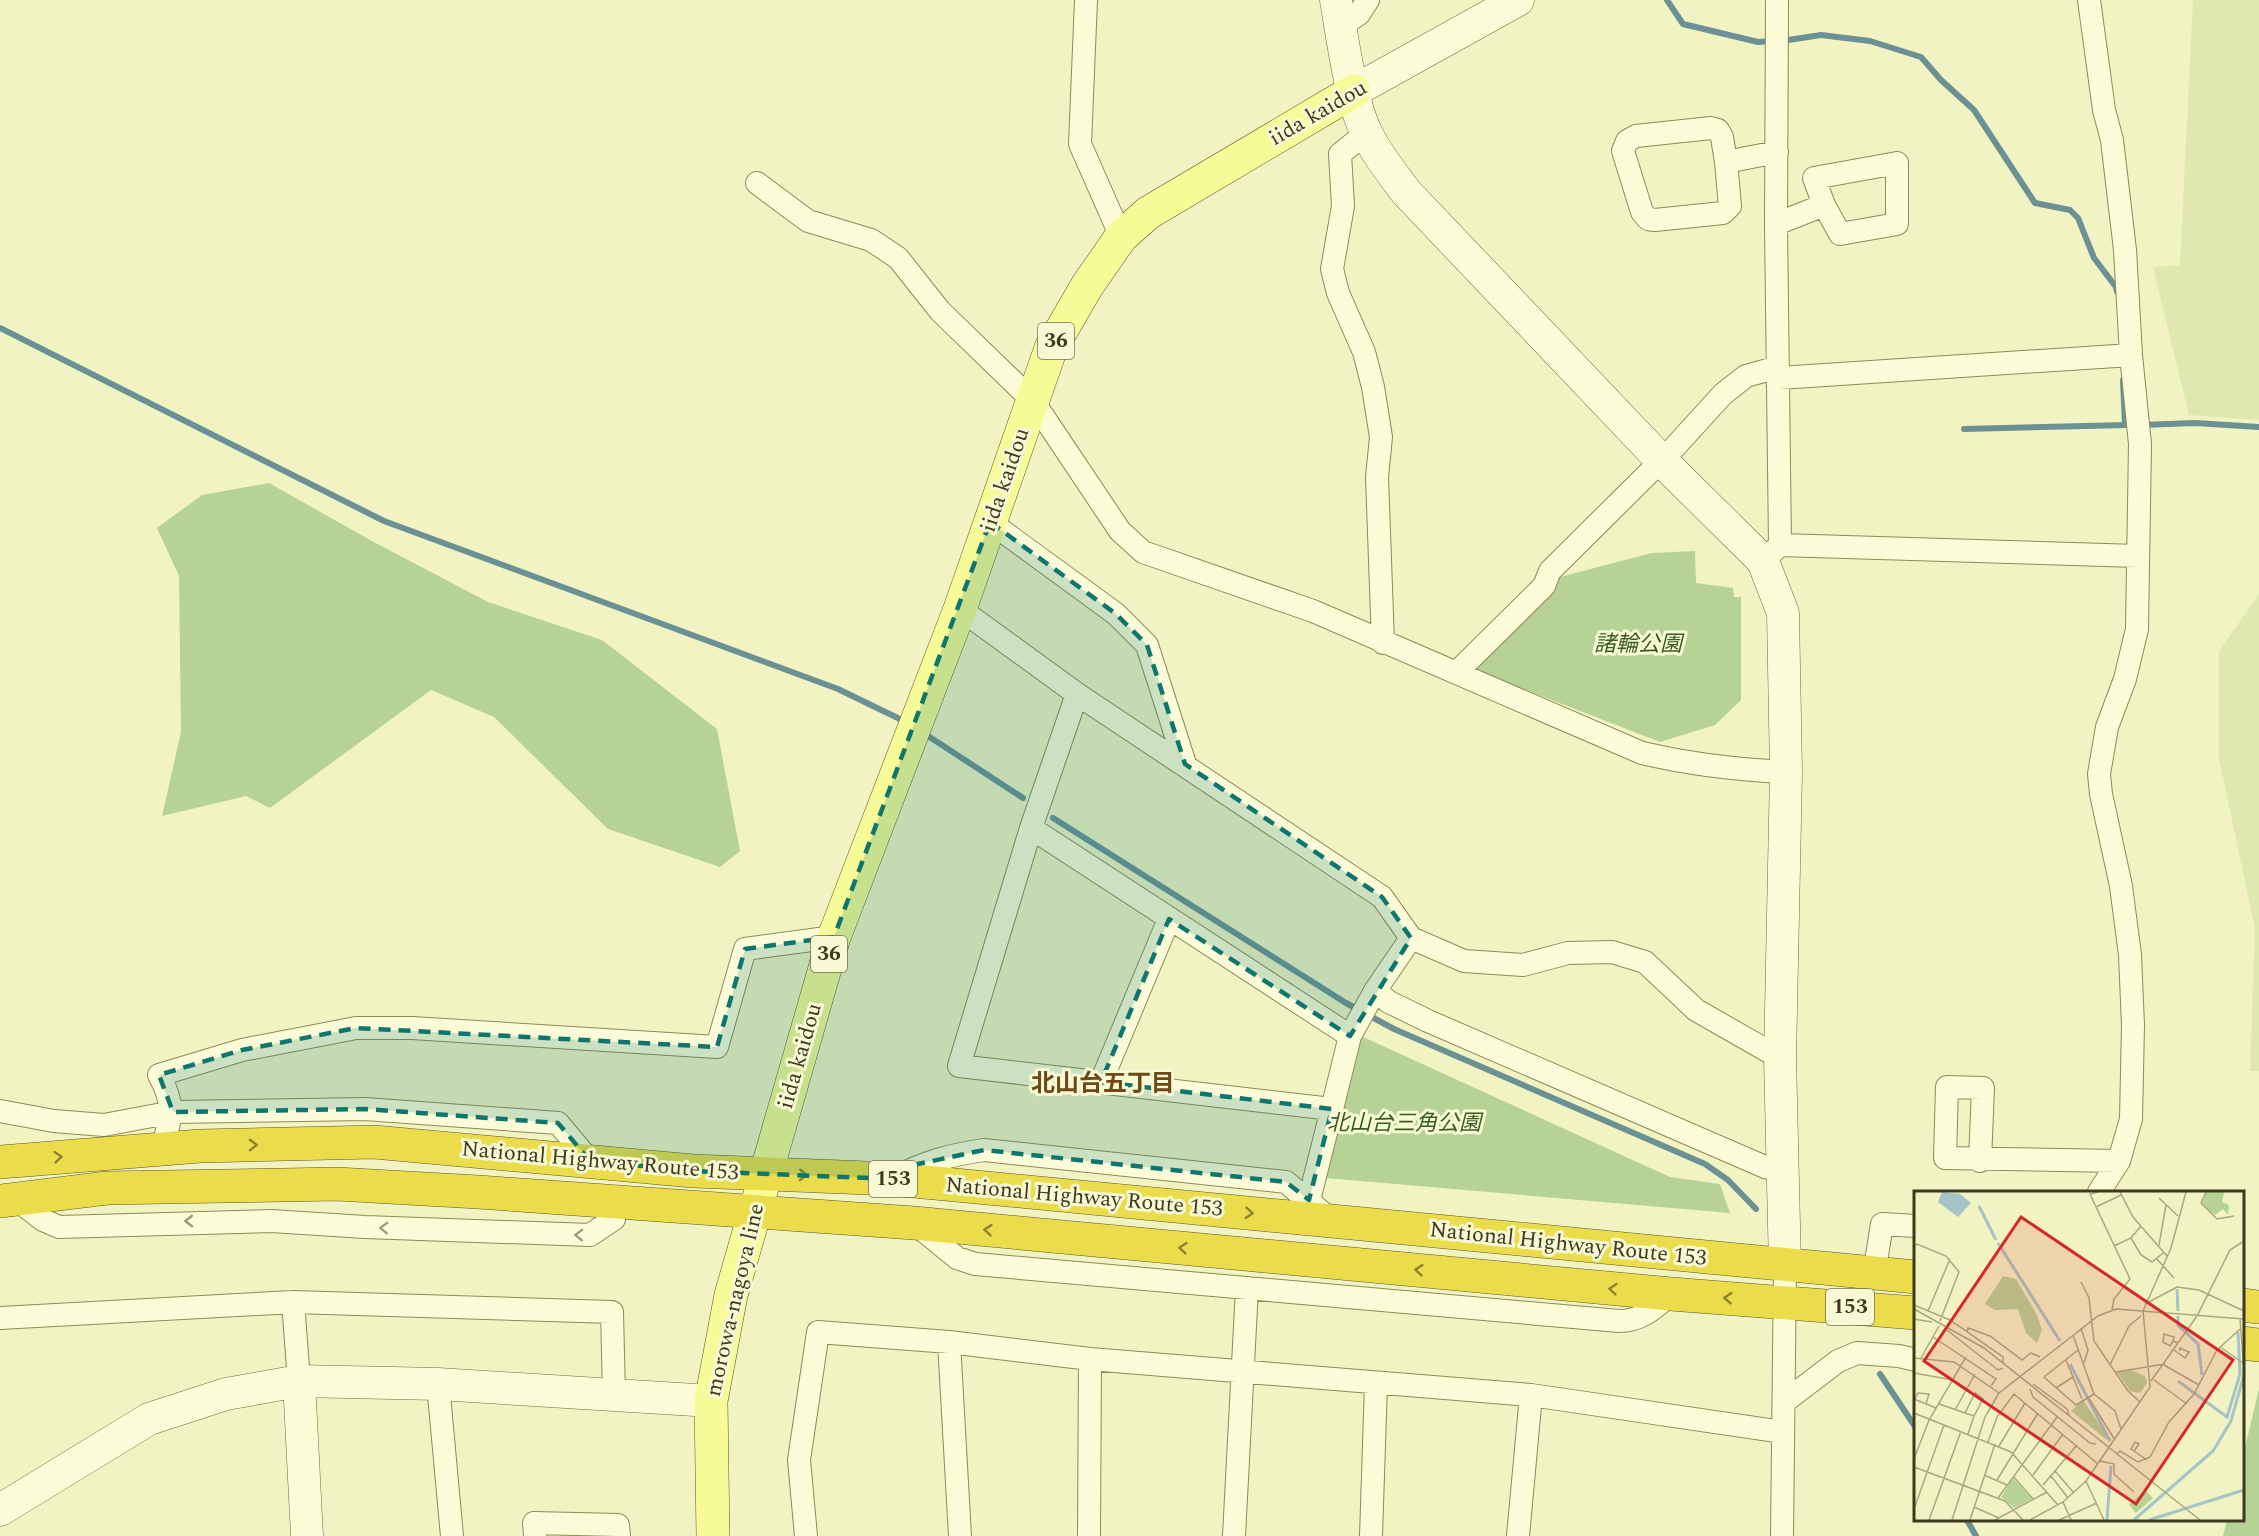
<svg xmlns="http://www.w3.org/2000/svg" width="2259" height="1536" font-family="Spectral,'Noto Sans JP',serif">
<style>
.farmland{fill:#dfe9af}
.green{fill:#b6d395}
.lines{fill:none;stroke-linecap:round;stroke-linejoin:round}
.stream{stroke:#6b9195;stroke-width:6}
.street-casing{stroke:#908957;stroke-width:24}
.secondary-casing{stroke:#71693a;stroke-width:33}
.primary-casing{stroke:#5d542c;stroke-width:34}
.highway-casing{stroke:#5d542c;stroke-width:34}
.street{stroke:#fbfcd7;stroke-width:22}
.secondary{stroke:#fbfcd7;stroke-width:32}
.primary{stroke:#f6fa97;stroke-width:33}
.highway{stroke:#ebdc4b;stroke-width:33}
.oneway{stroke:#8c8232}
.oneway2{stroke:#9c9a7a}
.marked{fill:#0f766e;fill-opacity:0.2;stroke:#0f766e;stroke-width:4.5;stroke-dasharray:12 8;stroke-linejoin:round}
.labels{text-anchor:middle;dominant-baseline:central;stroke-width:6;stroke-linejoin:round;paint-order:stroke}
.shield{fill:#f7f9d4;stroke:#767254;stroke-width:1.5}
.shield-label{font-size:21px;font-weight:bold;fill:#3e381d}
.street-label{font-size:22px;fill:#3e381d;stroke:#f7f9d4}
.park-label{font-size:22px;font-style:italic;fill:#395d21;stroke:#f7f9d4}
.neighbourhood-label{font-size:24px;font-weight:bold;fill:#6f4817;stroke:#f7f9d4}
.inset-river{fill:none;stroke:#a5c4c5;stroke-width:3}
.inset-road{fill:none;stroke:#a9a881;stroke-width:1.5}
.view{fill:#d62828;fill-opacity:0.15;stroke:#d62828;stroke-width:3}
.inset-edge{fill:none;stroke:#3e381d;stroke-width:3}
</style>
<rect width="100%" height="100%" fill="#f1f3c3"/>
<path class="farmland" d="M 2193,0 L 2259,0 L 2259,420 L 2189,415 L 2153,267 L 2180,265 Z
M 2259,594 L 2259,1071 L 2250,1071 L 2255,928 L 2219,759 L 2219,651 Z"/>
<path class="green" d="M 269,483 L 370,540 L 488,602 L 602,640 L 717,729 L 740,851 L 720,867 L 608,829 L 494,717 L 431,690 L 270,808 L 246,796 L 162,816 L 181,732 L 179,576 L 157,528 L 202,495 Z
M 1695,551 L 1696,583 L 1733,588 L 1734,597 L 1741,597 L 1741,700 L 1715,725 L 1660,742 L 1469,668 L 1560,577 L 1652,553 Z
M 1361,1036 L 1670,1177 L 1720,1184 L 1730,1213 L 1326,1178 Z
M 2259,1389 L 2259,1536 L 2223,1536 L 2227,1520 L 2242,1520 L 2243,1456 Z"/>
<g class="lines">
<path class="stream" d="M 1667,0 L 1683,24 L 1758,42 L 1772,41
M 1782,41 L 1821,35 L 1870,41 L 1921,57 L 1941,80 L 1974,110 L 2035,203 L 2070,210 L 2078,218 L 2094,258 L 2116,287 L 2117,292
M 0,328 L 384,521 L 838,689 L 906,722
M 2123,380 L 2125,425
M 2141,425 L 2195,423 L 2259,427
M 1964,429 L 2128,425
M 922,732 L 1023,798
M 1053,818 L 1346,1003 L 1394,1029 L 1705,1164 L 1728,1180 L 1756,1209
M 1880,1374 L 1916,1428
M 1967,1520 L 1976,1536"/>
<g class="street-casing">
<path id="street" d="M 1086,0 L 1080,144 L 1121,237
M 2089,0 L 2104,110 L 2112,140 L 2125,250 L 2131,355 L 2140,444 L 2137,629 L 2125,679 L 2107,727 L 2099,774 L 2101,794 L 2121,886 L 2130,955 L 2133,1025 L 2131,1119 L 2119,1161 L 2099,1192
M 1341,26 L 1359,14 L 1368,0
M 1366,133 L 1340,154 L 1343,206 L 1332,269 L 1338,293 L 1364,352 L 1373,387 L 1381,437 L 1377,477 L 1383,643
M 1726,162 L 1722,137 L 1718,130 L 1711,128 L 1636,136 L 1627,141 L 1623,151 L 1642,212 L 1648,219 L 1655,220 L 1723,213 L 1730,206 L 1726,162 L 1777,152
M 757,183 L 808,221 L 871,240 L 898,258 L 940,311 L 1033,401 L 1120,531 L 1143,552 L 1313,611 L 1642,753 C 1689,764 1737,770 1786,772
M 1776,224 L 1824,205 L 1840,234 L 1897,224 L 1897,163 L 1814,178 L 1824,205
M 1779,378 L 2131,355
M 990,522 L 1116,614 L 1147,645 L 1185,764
M 1780,545 L 2138,556
M 1763,561 L 1780,545 L 1776,224 L 1777,0
M 960,609 L 1077,694 L 1382,897 L 1411,938 L 1464,961 L 1523,965 L 1568,953 L 1612,952 L 1645,962 L 1696,1010 L 1780,1058
M 1457,672 L 1544,586 L 1550,571 L 1672,450 L 1723,394 L 1746,376 L 1778,367
M 1077,694 L 1031,828 L 959,1066 L 1332,1109 L 1350,1036 L 1375,991 L 1411,938
M 1031,828 L 1350,1036
M 1375,991 L 1389,1002 L 1428,1021 L 1765,1167 L 1784,1171
M 1101,1082 L 1169,919
M 0,1111 L 54,1121 L 104,1125 L 173,1112 L 365,1109 L 558,1123 L 590,1161
M 162,1149 C 171,1117 176,1106 159,1075 L 242,1050 L 356,1028 L 412,1028 L 717,1047 L 745,949 L 834,937
M 1980,1161 L 1983,1088 L 1947,1087 L 1945,1158 L 2119,1161
M 893,1179 C 923,1162 950,1155 984,1150 L 1286,1182 L 1331,1220
M 17,1200 L 43,1220 L 59,1227 L 271,1221 L 365,1227 L 590,1235 L 614,1219 L 617,1201
M 1309,1200 L 1332,1109
M 914,1223 L 957,1258 L 975,1264 L 1619,1321 C 1642,1321 1654,1308 1671,1294
M 1874,1274 L 1882,1224 L 1916,1226
M 293,1302 L 299,1381
M 0,1318 L 293,1302 L 612,1312 L 614,1395
M 949,1342 L 960,1536
M 438,1384 L 452,1536
M 1784,1402 L 1838,1361 L 1857,1353 L 1899,1356 L 1916,1360
M 535,1536 L 534,1523 L 618,1525 L 619,1536
M 806,1536 L 799,1460 L 818,1332 L 949,1342 L 1090,1359 L 1531,1395 L 1783,1432
M 1089,1536 L 1090,1359
M 1234,1536 L 1247,1288
M 1371,1536 L 1376,1384
M 1518,1536 L 1531,1395
M 1782,1536 L 1785,1266"/>
</g>
<g class="secondary-casing">
<path id="secondary" d="M 1336,0 C 1342,36 1351,103 1367,134 C 1377,155 1392,173 1406,192 L 1660,459 L 1763,561 L 1783,613 L 1786,772 L 1780,1058 L 1785,1266
M 1354,91 L 1518,0
M 299,1381 L 307,1536
M 0,1510 L 149,1419 L 226,1394 L 299,1381 L 438,1384 L 711,1401"/>
</g>
<g class="primary-casing">
<path id="primary" d="M 713,1536 L 711,1401 L 731,1295 L 834,937 L 960,609 L 1051,348 L 1087,286 L 1121,237 L 1148,213 L 1354,91"/>
</g>
<g class="highway-casing">
<path id="highway" d="M 0,1162 L 200,1146 L 374,1142 L 693,1171 L 893,1179 L 1916,1277
M 0,1201 L 107,1188 L 163,1187 L 337,1184 L 478,1192 L 914,1223 L 1671,1294 L 1916,1313
M 2242,1305 L 2259,1307
M 2242,1343 L 2259,1345"/>
</g>
<use href="#street" class="street"/>
<use href="#secondary" class="secondary"/>
<use href="#primary" class="primary"/>
<use href="#highway" class="highway"/>
</g>
<defs><path id="oneway-chevron" d="M-2-3.5L2.5 0L-2 3.5" fill="none" stroke-width="1.6" stroke-linecap="round" stroke-linejoin="round" transform="scale(1.5)"/></defs>
<g class="oneway">
<use href="#oneway-chevron" transform="translate(253 1145) rotate(-1)"/>
<use href="#oneway-chevron" transform="translate(58 1157) rotate(-5)"/>
<use href="#oneway-chevron" transform="translate(803 1175) rotate(2)"/>
<use href="#oneway-chevron" transform="translate(1249 1213) rotate(5)"/>
<use href="#oneway-chevron" transform="translate(988 1230) rotate(-175)"/>
<use href="#oneway-chevron" transform="translate(1183 1248) rotate(-175)"/>
<use href="#oneway-chevron" transform="translate(1419 1270) rotate(-175)"/>
<use href="#oneway-chevron" transform="translate(1613 1289) rotate(-175)"/>
<use href="#oneway-chevron" transform="translate(1728 1298) rotate(-176)"/>
</g>
<g class="oneway2">
<use href="#oneway-chevron" transform="translate(189 1221) rotate(179)"/>
<use href="#oneway-chevron" transform="translate(384 1228) rotate(-178)"/>
<use href="#oneway-chevron" transform="translate(579 1235) rotate(-178)"/>
</g>
<path class="marked" d="M 990,522 L 1116,614 L 1147,645 L 1185,764 L 1382,897 L 1411,938 L 1350,1036 L 1169,919 L 1101,1082 L 1332,1109 L 1309,1200 L 1286,1182 L 984,1150 L 918,1164 L 893,1179 L 693,1171 L 590,1161 L 558,1123 L 365,1109 L 173,1112 L 159,1075 L 242,1050 L 356,1028 L 717,1047 L 745,949 L 834,937 Z"/>
<g class="labels">
<g class="shield">
<rect x="1038" y="323" width="36" height="36" rx="4.5"/>
<rect x="811" y="936" width="36" height="36" rx="4.5"/>
<rect x="869" y="1161" width="48" height="36" rx="4.5"/>
<rect x="1826" y="1289" width="48" height="36" rx="4.5"/>
</g>
<g class="shield-label">
<text x="1056" y="341">36</text>
<text x="829" y="954">36</text>
<text x="893" y="1179">153</text>
<text x="1850" y="1307">153</text>
</g>
<g class="street-label">
<text transform="translate(1318 113) rotate(-30)">iida kaidou</text>
<text transform="translate(1005 480) rotate(-71)">iida kaidou</text>
<text transform="translate(800 1056) rotate(-74)">iida kaidou</text>
<text transform="translate(600 1161) rotate(5)">National Highway Route 153</text>
<text transform="translate(1084 1197) rotate(5)">National Highway Route 153</text>
<text transform="translate(1568 1244) rotate(6)">National Highway Route 153</text>
<text transform="translate(735 1300) rotate(-77)">morowa-nagoya line</text>
</g>
<g class="park-label">
<text x="1638" y="644">諸輪公園</text>
<text x="1404" y="1123">北山台三角公園</text>
</g>
<g class="neighbourhood-label">
<text x="1103" y="1084">北山台五丁目</text>
</g>
</g>
<g transform="translate(1914 1191)">
<rect width="330" height="330" fill="#f1f3c3"/>
<path d="M 292,1 L 310,1 L 308,11 L 315,14 L 314,24 L 309,18 L 301,24 L 288,13 ZM 89,85 L 102,88 L 123,124 L 128,139 L 123,152 L 112,142 L 104,118 L 81,119 L 71,113 ZM 217,179 L 231,185 L 233,192 L 226,202 L 216,200 L 203,181 ZM 169,209 L 194,246 L 193,249 L 157,220 ZM 99,287 L 118,308 L 101,317 L 87,306 ZM 231,299 L 239,307 L 222,322 L 215,314 Z" fill="#b6d395"/>
<path d="M 28,1 L 46,3 L 57,12 L 44,26 L 24,11 Z" fill="#a5c4c5"/>
<path class="inset-river" d="M 65,15 L 82,49M 84,52 L 146,150M 263,98 L 264,120M 264,125 L 264,134 L 284,153 L 288,184M 156,173 L 196,250M 264,190 L 313,226 L 326,183 L 324,141M 193,329 L 197,275M 220,329 L 299,260 L 317,230 L 330,184M 235,329 L 330,299"/>
<path class="inset-road" d="M 184,1 L 176,3 L 216,88 L 200,108 L 198,119M 206,1 L 219,26 L 253,65M 292,1 L 287,12 L 303,28 L 320,25M 245,7 L 264,25M 182,16 L 207,4M 217,47 L 227,64 L 238,71 L 249,62M 245,54 L 252,14M 0,55 L 3,53 L 32,65 L 45,81 L 26,130M 200,55 L 217,47 L 227,35M 242,67 L 260,87M 167,91 L 175,107 L 180,150 L 214,200 L 226,211M 231,113 L 263,96 L 285,99 L 330,120M 0,114 L 36,129 L 89,166 L 89,172M 0,118 L 70,157 L 286,329M 14,120 L 36,68M 229,120 L 257,57 L 272,1M 0,128 L 18,131M 326,128 L 330,181M 167,137 L 174,159 L 170,172M 33,139 L 84,179 L 89,177M 53,141 L 54,137 L 76,145 L 108,169 L 117,162 L 126,166M 159,144 L 180,203 L 201,220 L 207,238M 19,146 L 82,188 L 77,195M 259,150 L 260,146 L 250,143 L 249,151 L 256,155 L 259,150 L 264,152M 306,156 L 329,172M 164,159 L 130,186 L 162,214 L 180,203M 260,159 L 271,167 L 275,161 L 266,157 L 266,160M 0,167 L 40,171 L 85,202M 7,167 L 25,135M 152,169 L 168,208M 196,174 L 215,135 L 227,125M 250,174 L 285,194M 202,181 L 251,173M 0,182 L 39,189M 240,189 L 273,213M 237,190 L 283,125 L 316,59 L 330,50M 119,193 L 153,218 L 155,224M 142,197 L 159,186M 116,198 L 119,206 L 176,252 L 182,253M 330,205 L 330,246M 174,206 L 201,249M 0,208 L 22,217M 1,208 L 4,202 L 15,203 L 12,213M 25,213 L 60,225 L 54,243M 41,219 L 61,183M 0,222 L 97,261 L 144,314M 51,222 L 61,202 L 69,208 L 60,225M 74,251 L 83,226 L 100,203 L 184,273M 85,255 L 111,212M 220,260 L 225,253 L 221,251 L 217,258 L 220,260 L 233,269M 203,263 L 206,260 L 224,271 L 236,266 L 255,231 L 280,203 L 303,159 L 326,138M 0,268 L 15,229 L 52,166M 186,270 L 200,273 L 200,283 L 220,301M 0,276 L 91,310 L 109,329M 141,280 L 160,302M 70,284 L 93,294M 119,284 L 149,243M 99,285 L 119,308M 137,285 L 154,307M 83,289 L 124,222M 172,290 L 190,329M 129,294 L 163,254M 84,307 L 143,226M 149,311 L 157,329M 60,316 L 85,327M 0,318 L 30,234M 15,329 L 47,240M 38,329 L 71,226 L 85,202 L 184,125 L 202,118 L 330,128M 56,329 L 81,253M 81,329 L 133,301M 116,329 L 149,311 L 172,290 L 236,196 L 229,120M 145,329 L 183,312"/>
<path class="view" d="M 107,26 L 319,169 L 222,313 L 10,170 Z"/>
<rect width="330" height="330" class="inset-edge"/>
</g>
</svg>
